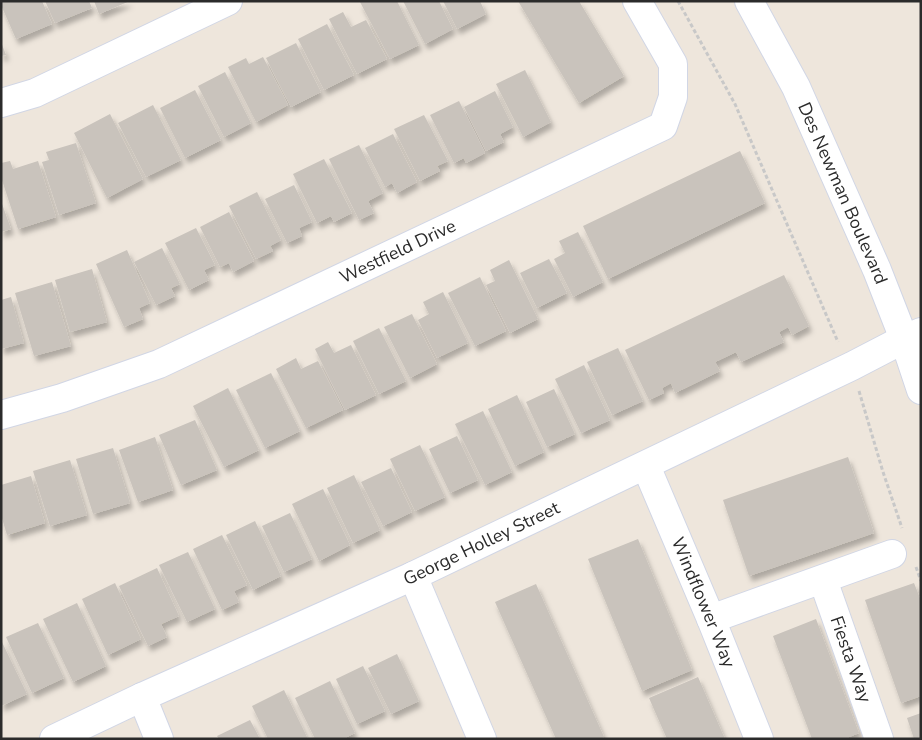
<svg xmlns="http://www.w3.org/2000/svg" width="922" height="740" font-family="'Nunito Sans',sans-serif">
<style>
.building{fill:#c9c3bc;filter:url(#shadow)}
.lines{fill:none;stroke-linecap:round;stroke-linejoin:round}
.minor-casing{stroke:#d1d6e5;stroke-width:30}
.path{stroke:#c8c8c8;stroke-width:3;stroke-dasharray:4 2.5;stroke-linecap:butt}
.minor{stroke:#fff;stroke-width:28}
.labels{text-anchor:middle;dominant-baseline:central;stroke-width:5;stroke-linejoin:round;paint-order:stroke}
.street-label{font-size:18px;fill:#2b2b2b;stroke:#fff}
</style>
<defs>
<filter id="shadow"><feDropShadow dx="3" dy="5.5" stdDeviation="2.5" flood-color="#0004"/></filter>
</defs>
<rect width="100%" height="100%" fill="#eee6dc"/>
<path class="building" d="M 1,1 L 42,1 L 52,24 L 16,39 L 1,5 Z
M 45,1 L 89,1 L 92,8 L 55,23 Z
M 94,1 L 130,1 L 99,14 Z
M 397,1 L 419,45 L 390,59 L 360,2 Z
M 403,1 L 439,1 L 453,29 L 425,44 Z
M 443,1 L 480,1 L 486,14 L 457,29 Z
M 518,1 L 579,1 L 624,76 L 579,103 Z
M 343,12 L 351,27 L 366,20 L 387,59 L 357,74 L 329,19 Z
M 327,24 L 354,75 L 324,90 L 298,39 Z
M 1,42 L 6,55 L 1,56 Z
M 296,43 L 321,92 L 291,107 L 266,58 Z
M 263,57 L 288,105 L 256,122 L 228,67 L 246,58 L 249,64 Z
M 525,70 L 551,122 L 523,137 L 496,84 Z
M 225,72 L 251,123 L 224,137 L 198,86 Z
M 195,90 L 221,140 L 185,158 L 160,108 Z
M 495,91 L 513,127 L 500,134 L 504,142 L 486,151 L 464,107 Z
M 459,101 L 485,153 L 466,163 L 464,158 L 454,163 L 430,115 Z
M 153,105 L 181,160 L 146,177 L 118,123 Z
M 110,114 L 143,179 L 107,198 L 74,133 Z
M 424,115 L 448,161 L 437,166 L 440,171 L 420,181 L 394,129 Z
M 393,134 L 417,182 L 397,193 L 392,183 L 385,187 L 365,148 Z
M 76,143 L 96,203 L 59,215 L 42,162 L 49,160 L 46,152 Z
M 359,145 L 383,193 L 368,201 L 374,213 L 359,220 L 329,159 Z
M 740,151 L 765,203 L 608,279 L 583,226 Z
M 324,159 L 352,213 L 334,222 L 331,216 L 317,223 L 293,174 Z
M 10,161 L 13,169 L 38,161 L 56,217 L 18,229 L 1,177 L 1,163 Z
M 294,185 L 312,222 L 299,228 L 302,236 L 287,243 L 265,199 Z
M 257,192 L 281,240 L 270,246 L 273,251 L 256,259 L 229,206 Z
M 1,201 L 11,229 L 1,232 Z
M 229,212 L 254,261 L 233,272 L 229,263 L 220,267 L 200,227 Z
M 196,228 L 215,265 L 204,270 L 209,280 L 189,290 L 165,243 Z
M 578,232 L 603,282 L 573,297 L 554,259 L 565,253 L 559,241 Z
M 162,248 L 180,284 L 171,288 L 175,296 L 156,305 L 134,262 Z
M 127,250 L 150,303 L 139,308 L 143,319 L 124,327 L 96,264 Z
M 549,259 L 567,293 L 537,308 L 520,273 Z
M 509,260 L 538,319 L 510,333 L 486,285 L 495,281 L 490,270 Z
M 92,269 L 107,322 L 70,332 L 55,280 Z
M 784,275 L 809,326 L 792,335 L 788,327 L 779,332 L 784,342 L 741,362 L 736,352 L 715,362 L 720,371 L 675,393 L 671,383 L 662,388 L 664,393 L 649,400 L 625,350 Z
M 480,277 L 506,331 L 475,346 L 448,293 Z
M 52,282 L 71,346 L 34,356 L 15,293 Z
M 443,292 L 468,343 L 437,358 L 418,320 L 429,314 L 423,302 Z
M 11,297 L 24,343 L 1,349 L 1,300 Z
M 412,314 L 437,364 L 410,378 L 384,327 Z
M 379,328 L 406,381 L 379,394 L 353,341 Z
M 328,342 L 334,353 L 351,345 L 376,395 L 345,410 L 315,349 Z
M 618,348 L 643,401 L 612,415 L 587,362 Z
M 296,358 L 301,369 L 318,361 L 343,410 L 306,428 L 276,369 Z
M 584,365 L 610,420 L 581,433 L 555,379 Z
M 271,373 L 300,431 L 265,448 L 236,390 Z
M 228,388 L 259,450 L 224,467 L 193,406 Z
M 554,389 L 575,434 L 547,447 L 526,402 Z
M 517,395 L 544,452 L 515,466 L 488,409 Z
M 483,411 L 512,472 L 485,485 L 455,424 Z
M 195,420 L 217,470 L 181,485 L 159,435 Z
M 457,436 L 478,480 L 450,493 L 429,449 Z
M 155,437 L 173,490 L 138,502 L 119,450 Z
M 420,445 L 445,497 L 415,511 L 390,459 Z
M 113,448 L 130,503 L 93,514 L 76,459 Z
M 848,457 L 874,533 L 749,576 L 723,500 Z
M 70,460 L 87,515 L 50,526 L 33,471 Z
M 391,468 L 412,512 L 383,526 L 361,482 Z
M 354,475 L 380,530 L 353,543 L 327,488 Z
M 31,476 L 45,523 L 7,535 L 1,515 L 1,485 Z
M 323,489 L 350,545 L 319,561 L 292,504 Z
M 290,513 L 312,559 L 284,572 L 262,526 Z
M 255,521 L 281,576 L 253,590 L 226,535 Z
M 222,535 L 247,585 L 234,591 L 239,602 L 222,610 L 193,549 Z
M 638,539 L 692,670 L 642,691 L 588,559 Z
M 188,552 L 215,609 L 187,622 L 159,565 Z
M 157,568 L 179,616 L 161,624 L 167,637 L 148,646 L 119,586 Z
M 115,583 L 141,639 L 108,655 L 82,599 Z
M 914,583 L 921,601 L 921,696 L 901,703 L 865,600 Z
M 536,584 L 604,737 L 600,739 L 556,739 L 495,602 Z
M 77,603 L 106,666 L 73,682 L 43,619 Z
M 816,619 L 859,733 L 844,739 L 812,739 L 773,636 Z
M 38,623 L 64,678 L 32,693 L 6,637 Z
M 1,640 L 27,694 L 1,706 Z
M 397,654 L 419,701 L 391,714 L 368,668 Z
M 363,666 L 385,711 L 357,724 L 336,679 Z
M 698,677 L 725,739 L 667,739 L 649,698 Z
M 330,681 L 355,733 L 343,739 L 315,739 L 295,698 Z
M 284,690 L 308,739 L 268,739 L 252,706 Z
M 921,713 L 921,739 L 914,739 L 907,718 Z
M 250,720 L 260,739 L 219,739 L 217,736 Z"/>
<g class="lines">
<g class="minor-casing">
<g id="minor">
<path id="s1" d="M 749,1 L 796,87 L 877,270 L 904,339 L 921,390"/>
<path d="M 1,103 L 35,93 L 228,1"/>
<path id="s2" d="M 1,415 L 62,398 L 159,364 L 663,126 L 673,97 L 673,64 L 637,1"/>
<path id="s3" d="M 646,466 L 711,619 L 759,739"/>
<path d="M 413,576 L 482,739"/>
<path id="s4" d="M 823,580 L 879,739"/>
<path d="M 711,619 L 892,554"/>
<path d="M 142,697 L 159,739"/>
<path id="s5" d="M 54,739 L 142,697 L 413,576 L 852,366 L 904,339 L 921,332"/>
</g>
</g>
<path class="path" d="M 678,1 L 735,104 L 838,342
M 859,391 L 883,472 L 902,528
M 916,567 L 921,581"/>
<use href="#minor" class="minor"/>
</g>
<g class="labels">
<g class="street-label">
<text stroke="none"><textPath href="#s1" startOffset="214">Des Newman Boulevard</textPath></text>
<text stroke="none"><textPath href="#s2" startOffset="430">Westfield Drive</textPath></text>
<text stroke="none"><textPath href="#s5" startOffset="470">George Holley Street</textPath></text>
<text stroke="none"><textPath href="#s3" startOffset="148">Windflower Way</textPath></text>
<text stroke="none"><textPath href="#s4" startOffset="84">Fiesta Way</textPath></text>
</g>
</g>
<rect width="922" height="740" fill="none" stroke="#2b2b2b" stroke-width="5"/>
</svg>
